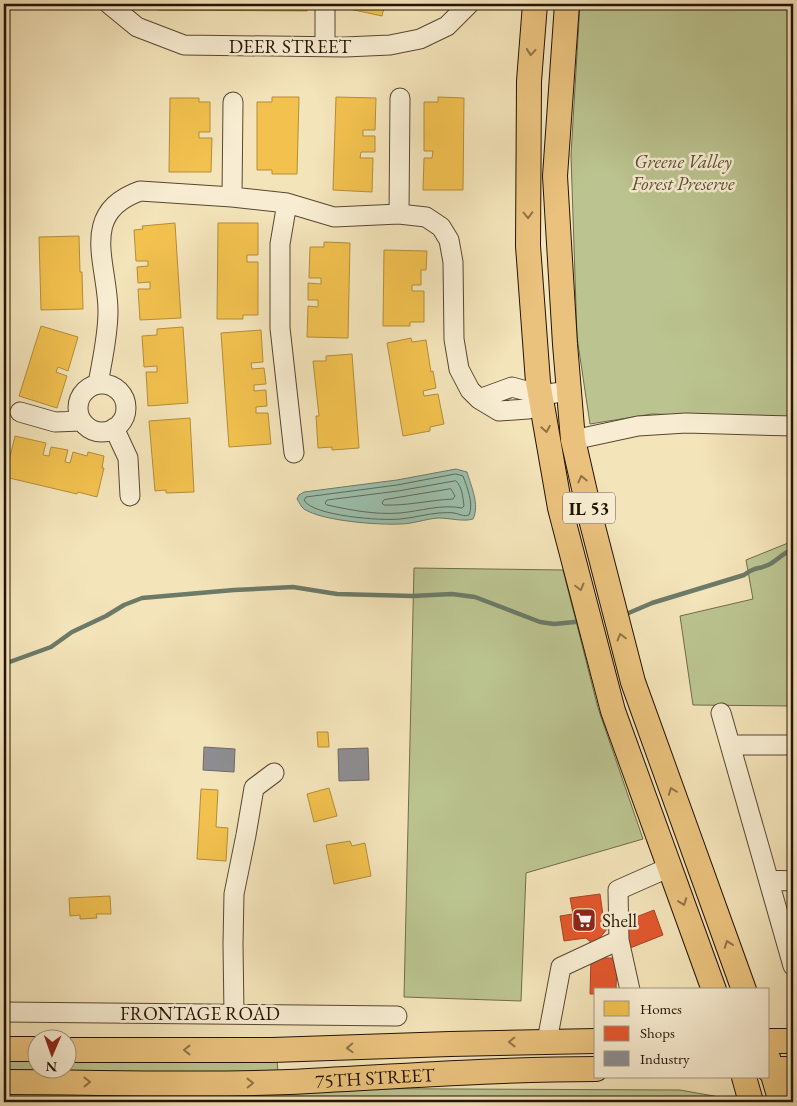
<svg xmlns="http://www.w3.org/2000/svg" width="797" height="1106" font-family="'EB Garamond',serif">
<style>
.green{fill:#bbc490;stroke:#6f6c4a}
.water{fill:#9cbfac;stroke:#6c7a68}
.homes{fill:#f2c14e;stroke:#b48d38}
.shops{fill:#e4572e;stroke:#aa4321}
.industry{fill:#8d8d92;stroke:#6d6867}
.lines{fill:none;stroke-linecap:round;stroke-linejoin:round}
.shore{stroke:#606958;stroke-width:1}
.stream{stroke:#6c7a68;stroke-width:4.5}
.minor-casing{stroke:#574731;stroke-width:21}
.major-casing{stroke:#231303;stroke-width:26}
.minor{stroke:#f8edd2;stroke-width:19}
.major{stroke:#eac27d;stroke-width:24}
.oneway{stroke:#907346}
.labels{text-anchor:middle;dominant-baseline:central;stroke-width:5;stroke-linejoin:round;paint-order:stroke}
.shield{fill:#f8edd2;stroke:#635441;stroke-width:1}
.shield-label{font-size:18px;font-weight:bold;fill:#231303}
.street-label{font-size:19px;fill:#231303;stroke:#f8edd2}
.park-label{font-size:19px;font-style:italic;fill:#585134;stroke:#f8edd2}
.poi-label{font-size:19px;fill:#231303;stroke:#f8edd2;text-anchor:start}
</style>
<rect width="100%" height="100%" fill="#f4e4ba"/>
<filter id="stains"><feTurbulence type="fractalNoise" baseFrequency=".004" numOctaves="4"/><feColorMatrix values="0 0 0 0 .2 0 0 0 0 .09 0 0 0 0 .02 0 0 0 .5 -.17"/></filter>
<radialGradient id="worn" r=".72"><stop offset=".6" stop-color="#630" stop-opacity="0"/><stop offset="1" stop-color="#630" stop-opacity=".3"/></radialGradient>
<path class="green" d="M 580,4 L 793,4 L 793,418 L 652,414 L 590,424 L 577,337 L 571,155 Z
M 793,541 L 793,706 L 693,705 L 680,616 L 753,599 L 746,560 Z
M 414,568 L 563,570 L 598,708 L 643,839 L 526,873 L 521,1001 L 404,997 Z
M 4,1059 L 37,1059 L 38,1068 L 68,1068 L 68,1059 L 277,1060 L 278,1072 L 4,1072 Z
M 4,1087 L 680,1090 L 714,1096 L 730,1102 L 4,1102 Z"/>
<path class="water" d="M 456,469 L 467,472 C 471,486 480,505 473,519 C 463,522 450,518 438,518 C 425,519 413,524 400,524 C 377,525 322,521 304,509 C 301,507 299,502 297,499 L 299,495 L 304,492 L 397,480 Z"/>
<path class="homes" d="M 157,4 L 307,4 L 307,11 L 157,10 Z
M 341,4 L 385,4 L 382,16 L 340,7 Z
M 272,97 L 299,97 L 297,174 L 272,174 L 272,170 L 257,170 L 257,102 L 272,102 Z
M 336,97 L 376,98 L 375,130 L 363,130 L 363,136 L 375,136 L 375,152 L 361,152 L 360,158 L 373,158 L 372,192 L 333,190 Z
M 438,97 L 464,98 L 463,190 L 423,190 L 424,158 L 432,158 L 433,151 L 424,151 L 424,102 L 438,102 Z
M 170,98 L 199,98 L 199,102 L 210,102 L 210,132 L 199,132 L 199,138 L 212,138 L 211,172 L 169,172 Z
M 175,223 L 181,318 L 140,320 L 138,289 L 150,289 L 150,282 L 138,283 L 137,267 L 148,266 L 148,261 L 136,261 L 134,230 L 143,229 L 142,226 Z
M 218,223 L 258,223 L 258,255 L 247,255 L 247,262 L 258,262 L 258,315 L 243,315 L 243,319 L 217,319 Z
M 79,236 L 80,272 L 82,272 L 83,309 L 41,310 L 39,237 Z
M 324,242 L 350,243 L 348,338 L 307,337 L 308,306 L 318,307 L 318,300 L 308,300 L 308,283 L 321,284 L 321,278 L 309,278 L 310,247 L 324,247 Z
M 384,250 L 427,251 L 426,270 L 421,270 L 421,285 L 412,285 L 412,291 L 424,291 L 424,322 L 410,322 L 410,326 L 383,326 Z
M 41,326 L 78,337 L 68,371 L 58,367 L 56,372 L 67,376 L 57,408 L 19,396 Z
M 183,327 L 188,403 L 148,406 L 146,372 L 157,372 L 157,366 L 144,367 L 142,336 L 157,335 L 157,329 Z
M 261,330 L 263,362 L 251,363 L 252,369 L 264,368 L 266,384 L 254,385 L 254,391 L 266,390 L 267,406 L 256,407 L 256,413 L 268,413 L 271,444 L 229,447 L 221,333 Z
M 411,338 L 412,342 L 426,340 L 431,372 L 433,371 L 436,388 L 423,391 L 424,396 L 438,394 L 444,424 L 430,427 L 430,431 L 403,436 L 387,343 Z
M 352,354 L 359,448 L 332,450 L 332,447 L 318,448 L 316,416 L 319,416 L 313,361 L 326,361 L 326,356 Z
M 190,418 L 194,492 L 166,493 L 166,490 L 155,491 L 149,421 Z
M 15,436 L 46,443 L 43,455 L 49,456 L 51,447 L 68,450 L 65,462 L 70,463 L 73,452 L 87,456 L 88,452 L 104,456 L 102,468 L 104,468 L 97,497 L 78,492 L 77,494 L 5,477 Z
M 317,732 L 328,732 L 329,747 L 318,747 Z
M 792,771 L 793,771 L 793,848 L 791,848 Z
M 329,788 L 337,816 L 314,822 L 307,794 Z
M 201,789 L 218,790 L 216,827 L 228,828 L 226,861 L 197,859 Z
M 350,841 L 352,846 L 365,843 L 371,876 L 334,884 L 326,845 Z
M 110,896 L 111,914 L 96,914 L 97,918 L 80,919 L 80,915 L 70,916 L 69,898 Z"/>
<path class="shops" d="M 600,894 L 603,915 L 612,923 L 594,945 L 586,938 L 564,941 L 560,916 L 573,914 L 570,898 Z
M 654,910 L 663,935 L 630,948 L 621,923 Z
M 591,958 L 617,958 L 616,990 L 596,990 L 596,994 L 590,994 Z"/>
<path class="industry" d="M 204,747 L 235,749 L 234,772 L 203,770 Z
M 368,748 L 369,780 L 339,781 L 338,749 Z"/>
<g class="lines">
<path class="shore" d="M 456,474 L 463,476 C 467,487 474,504 469,515 C 464,517 460,514 454,513 C 449,512 444,513 439,513 C 426,514 413,518 400,519 C 382,521 312,516 304,500 L 306,497 L 397,485 Z
M 456,481 C 462,486 463,498 464,506 L 462,508 C 441,504 421,511 400,513 C 375,515 351,510 327,505 L 325,503 L 327,500 L 398,491 Z
M 451,489 L 455,496 L 453,499 C 430,500 407,506 384,505 L 382,503 L 384,500 Z"/>
<path class="stream" d="M 624,615 L 652,603 L 744,575 C 756,566 757,570 768,565 C 777,561 783,552 793,550
M 4,664 L 51,647 L 72,632 L 106,616 L 124,605 L 142,598 L 234,590 L 293,587 L 337,594 L 412,596 L 452,594 L 475,597 L 540,622 L 554,624 L 575,622"/>
<g class="minor-casing">
<path id="minor" d="M 109,4 L 137,27 L 184,45 L 345,47 L 390,45 L 420,39 L 447,26 L 469,4
M 325,46 L 325,4
M 232,197 L 233,102
M 287,203 L 280,244 L 280,328 L 294,453
M 399,214 L 400,98
M 98,384 C 102,361 108,336 108,311 C 108,264 78,213 140,191 L 232,197 L 287,203 L 334,217 L 399,214 L 426,217 L 441,227 L 449,240 L 453,262 L 454,339 L 459,369 L 470,390 L 479,399 L 499,411 L 528,409 L 541,395
M78 408a24 24 0 1 1 48 0a24 24 0 1 1-48 0Z
M 479,399 L 512,387 L 541,395 L 569,391
M 20,412 L 55,422 L 82,421
M 114,428 L 128,458 L 130,496
M 573,440 L 638,426 L 686,423 L 793,426
M 721,713 L 793,966
M 730,745 L 793,745
M 769,880 L 793,881
M 630,990 L 619,940 L 618,890 L 670,867
M 4,1012 L 397,1016
M 234,1014 L 233,944 L 234,894 L 246,835 L 254,788 L 274,773
M 547,1041 L 561,967 L 619,940"/>
</g>
<g class="major-casing">
<g id="major">
<path d="M 535,4 L 529,81 L 528,246 L 538,382 L 560,508 L 613,711 L 714,990"/>
<path d="M 567,4 L 555,176 L 565,344 L 573,440 L 592,523 L 633,682 L 744,990"/>
<path d="M 768,1041 L 793,1041"/>
<path d="M 4,1049 L 38,1049"/>
<path d="M 68,1050 L 272,1050 L 450,1044 L 596,1041"/>
<path d="M 768,1058 L 781,1102"/>
<path d="M 768,1069 L 793,1069"/>
<path d="M 744,1077 L 751,1102"/>
<path id="s1" d="M 4,1082 C 98,1082 194,1086 289,1082 C 391,1077 493,1069 596,1069"/>
</g>
</g>
<use href="#minor" class="minor"/>
<use href="#major" class="major"/>
</g>
<defs><path id="oneway-chevron" d="M-2-3.5L2.5 0L-2 3.5" fill="none" stroke-width="1.6" stroke-linecap="round" stroke-linejoin="round" transform="scale(1.25)"/></defs>
<g class="oneway">
<use href="#oneway-chevron" transform="translate(531 52) rotate(95)"/>
<use href="#oneway-chevron" transform="translate(528 215) rotate(89)"/>
<use href="#oneway-chevron" transform="translate(546 429) rotate(80)"/>
<use href="#oneway-chevron" transform="translate(582 479) rotate(-103)"/>
<use href="#oneway-chevron" transform="translate(580 587) rotate(75)"/>
<use href="#oneway-chevron" transform="translate(621 637) rotate(-105)"/>
<use href="#oneway-chevron" transform="translate(672 791) rotate(-111)"/>
<use href="#oneway-chevron" transform="translate(683 902) rotate(70)"/>
<use href="#oneway-chevron" transform="translate(728 944) rotate(-110)"/>
<use href="#oneway-chevron" transform="translate(512 1042) rotate(179)"/>
<use href="#oneway-chevron" transform="translate(350 1048) rotate(178)"/>
<use href="#oneway-chevron" transform="translate(187 1050) rotate(-180)"/>
<use href="#oneway-chevron" transform="translate(87 1082)"/>
<use href="#oneway-chevron" transform="translate(250 1083) rotate(-1)"/>
</g>
<defs>
<g id="supermarket-square" transform="scale(1.25)"><rect x="-9" y="-9" width="18" height="18" rx="4" fill="#8f2418" stroke="#f8edd2"/><path d="M-6-5.5h2.5l.6 2H6L4.5 2H-2.5L-4.4-4H-6ZM-1.5 3.2a1.3 1.3 0 1 0 .1 0ZM3 3.2a1.3 1.3 0 1 0 .1 0Z" fill="#fff"/></g>
</defs>
<g fill-rule="evenodd">
<use href="#supermarket-square" x="584" y="920"/>
</g>
<g class="labels">
<rect class="shield" x="563" y="492.5" width="52" height="31" rx="4"/>
<g class="shield-label">
<text x="589" y="508">IL 53</text>
</g>
<g class="street-label">
<text x="290" y="46">DEER STREET</text>
<text x="200" y="1013">FRONTAGE ROAD</text>
<text stroke="none"><textPath href="#s1" startOffset="371">75TH STREET</textPath></text>
</g>
<g class="park-label">
<text x="683" y="161">Greene Valley<tspan x="683" dy="22">Forest Preserve</tspan></text>
</g>
<g class="poi-label">
<text x="602" y="920">Shell</text>
</g>
</g>
<rect width="797" height="1106" fill="none" stroke="#f4e4ba" stroke-width="20"/>
<rect x="5" y="5" width="787" height="1096" fill="none" stroke="#231303" stroke-width="2.5"/>
<rect x="10" y="10" width="777" height="1086" fill="none" stroke="#231303"/>
<rect x="594" y="988" width="175" height="90" fill="#f8edd2" stroke="#a3967f"/>
<rect x="604" y="1001" width="25" height="15" fill="#f2c14e" stroke="#a3967f"/>
<text x="640" y="1014" font-size="15" fill="#231303">Homes</text>
<rect x="604" y="1026" width="25" height="15" fill="#e4572e" stroke="#a3967f"/>
<text x="640" y="1038" font-size="15" fill="#231303">Shops</text>
<rect x="604" y="1051" width="25" height="15" fill="#8d8d92" stroke="#a3967f"/>
<text x="640" y="1064" font-size="15" fill="#231303">Industry</text>
<g transform="translate(52 1054) rotate(182)"><circle r="24" fill="#f8edd2" stroke="#a3967f"/>
<path d="M0-4L9 19L0 12L-9 19Z" fill="#8f2418"/>
<text y="-8" font-size="14" font-weight="bold" text-anchor="middle" fill="#231303">N</text>
</g>
<rect width="100%" height="100%" filter="url(#stains)"/>
<rect width="100%" height="100%" fill="url(#worn)"/>
</svg>
